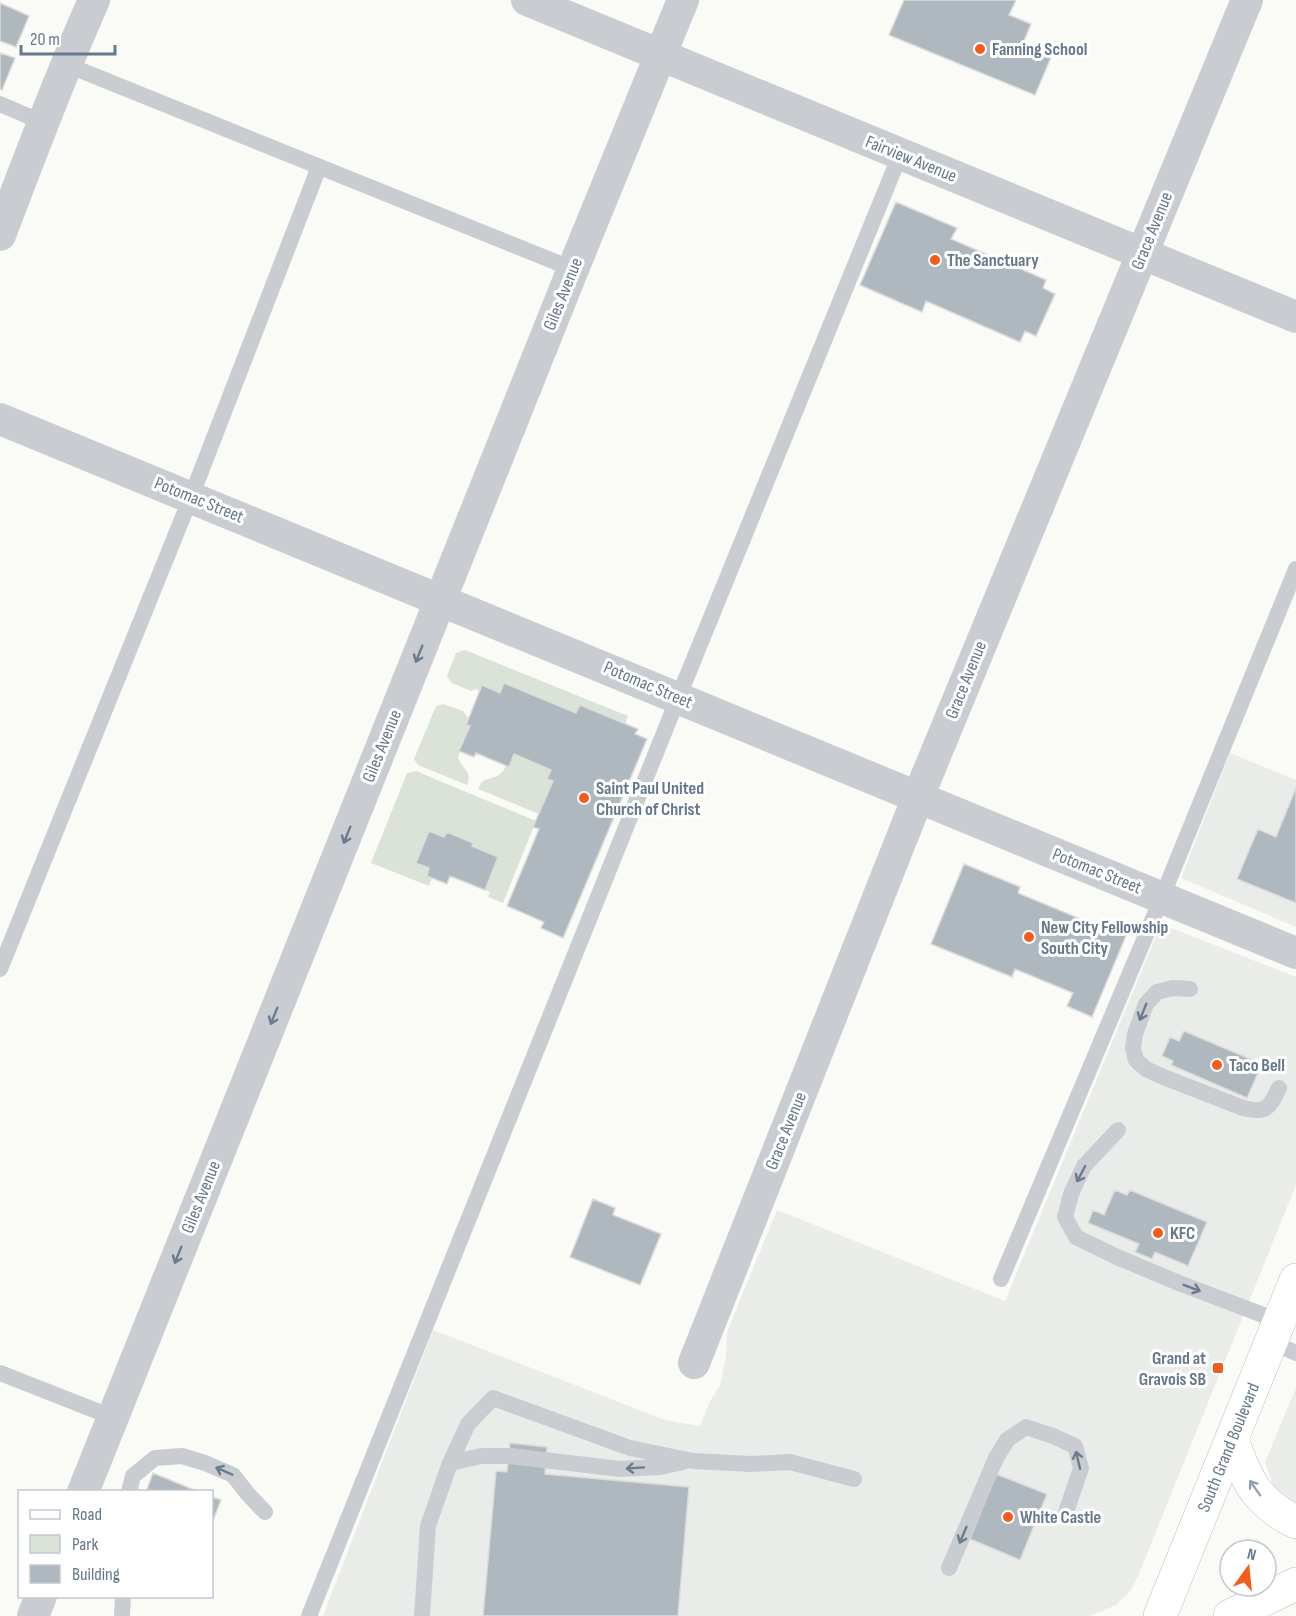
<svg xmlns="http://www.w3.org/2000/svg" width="1296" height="1616" font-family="'Sofia Sans Condensed',sans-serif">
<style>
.built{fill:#eaecea}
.green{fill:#dbe2d8}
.building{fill:#afb8bf;stroke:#dbdcd9;stroke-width:1.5}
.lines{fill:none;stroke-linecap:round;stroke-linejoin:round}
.primary-casing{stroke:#babec2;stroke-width:34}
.service{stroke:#c9cdd1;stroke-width:16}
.minor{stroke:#c9cdd1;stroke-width:32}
.primary{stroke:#fff;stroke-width:33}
.oneway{stroke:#6b7c8e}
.oneway2{stroke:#94a0ae}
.poi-dot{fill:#f45c1c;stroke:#fff;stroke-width:2}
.labels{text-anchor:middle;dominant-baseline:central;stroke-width:6;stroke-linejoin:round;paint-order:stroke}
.poi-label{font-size:18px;font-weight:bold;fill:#66788b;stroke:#fff;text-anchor:start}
.street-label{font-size:18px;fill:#66788b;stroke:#fff}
</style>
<rect width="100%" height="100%" fill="#fafaf7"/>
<path class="built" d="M 1230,753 L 1296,780 L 1296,927 L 1181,878 Z
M 1161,924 L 1296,977 L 1296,1185 L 1138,1576 L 1130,1591 L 1116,1605 L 1090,1616 L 323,1616 L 433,1330 L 665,1420 L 700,1426 L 710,1401 L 720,1386 L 726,1356 L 727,1332 L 777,1210 L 1005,1301 Z
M 1296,1388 L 1296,1504 L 1275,1491 L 1265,1462 Z"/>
<path class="green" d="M 465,650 L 628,716 L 625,724 L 580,705 L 576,713 L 505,683 L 500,693 L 483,685 L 480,691 L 476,689 L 471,691 L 452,683 L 447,676 L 456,653 Z
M 443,704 L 463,711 L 468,718 L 466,724 L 470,726 L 458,757 C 462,770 473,770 467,785 L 418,765 L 414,759 L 436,706 Z
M 514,754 L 551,770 L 547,779 L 553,781 L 539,814 L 478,789 C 485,772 498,784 506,766 L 509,767 Z
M 416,771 L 536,821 L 503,903 L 488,897 L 490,892 L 485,890 L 497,857 L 472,846 L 473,842 L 447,832 L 444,837 L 429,831 L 416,862 L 429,868 L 427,875 L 432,878 L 429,886 L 371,863 L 407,773 Z"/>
<path class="building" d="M 904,0 L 1016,0 L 1009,15 L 1031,24 L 1023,43 L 1052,55 L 1035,95 L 889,35 Z
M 0,3 L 29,16 L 16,47 L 0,41 Z
M 0,53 L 15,58 L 2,90 L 0,89 Z
M 896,202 L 957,228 L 951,239 L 1046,280 L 1043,288 L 1055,294 L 1036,336 L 1025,331 L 1020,342 L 926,301 L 922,312 L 860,285 Z
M 504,683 L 576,713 L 580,705 L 638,729 L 635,734 L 647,739 L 563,938 L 541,928 L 544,922 L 507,906 L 539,829 L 533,827 L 553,781 L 547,779 L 551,770 L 514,754 L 509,767 L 476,753 L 474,757 L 459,751 L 470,726 L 466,725 L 482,685 L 500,693 Z
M 1296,788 L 1296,903 L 1237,879 L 1258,829 L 1276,837 Z
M 429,831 L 444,837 L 447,832 L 473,843 L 472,846 L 498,857 L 485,890 L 450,876 L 447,884 L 427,876 L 429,868 L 416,863 Z
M 964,864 L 1020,887 L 1018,893 L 1102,928 L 1105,921 L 1128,931 L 1092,1017 L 1067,1006 L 1073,993 L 1015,969 L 1012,977 L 931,944 Z
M 1184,1031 L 1262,1064 L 1247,1098 L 1171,1065 L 1173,1061 L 1162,1056 L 1170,1037 L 1179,1041 Z
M 1115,1190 L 1127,1195 L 1130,1190 L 1207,1222 L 1188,1266 L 1155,1252 L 1152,1259 L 1135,1252 L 1139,1244 L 1088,1223 L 1093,1210 L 1104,1215 Z
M 593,1199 L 615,1208 L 613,1215 L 661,1234 L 640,1285 L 570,1257 Z
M 510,1443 L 547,1447 L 545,1474 L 689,1487 L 678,1616 L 483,1616 L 496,1471 L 507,1472 Z
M 153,1473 L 199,1492 L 146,1492 Z
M 996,1474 L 1047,1494 L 1020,1560 L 970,1539 Z
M 212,1497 L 221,1500 L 212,1523 Z"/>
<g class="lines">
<g class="primary-casing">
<g id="primary">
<path d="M 1232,1440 C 1238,1455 1243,1471 1252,1485 C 1261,1500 1280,1515 1296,1522"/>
<path id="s1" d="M 1160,1616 L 1296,1280"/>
<path d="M 1230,1616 L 1296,1584"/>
</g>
</g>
<path class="service" d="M 65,64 L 573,269
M 0,104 L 42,122
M 0,969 L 191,497 L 319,167
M 1190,989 L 1173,988 L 1157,992 L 1146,1004 L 1135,1034 L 1133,1048 L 1136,1060 L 1146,1069 L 1161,1076 L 1243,1108 C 1267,1114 1269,1108 1279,1088
M 1118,1130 L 1084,1166 L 1071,1194 L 1065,1217 L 1076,1237 L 1117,1257 L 1179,1283 L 1279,1321
M 1001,1279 L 1162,897 L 1296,569
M 1271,1342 L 1296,1353
M 0,1373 L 112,1417
M 450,1463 L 468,1424 L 493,1398 L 630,1448 L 693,1461 L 750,1464 L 790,1462 L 854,1479
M 129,1492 L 133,1476 L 155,1458 L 182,1456 L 205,1463 L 233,1475 L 247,1493 L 265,1512
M 949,1568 L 996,1458 L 1007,1440 L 1026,1427 L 1053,1436 L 1075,1446 L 1081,1468 L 1065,1515
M 122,1616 L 123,1596
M 309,1616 L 678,698 L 900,155
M 422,1616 L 428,1526 L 450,1463 L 481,1456 L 510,1456 L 620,1469 L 660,1467 L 683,1462"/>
<path class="minor" d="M 527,0 L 1296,317
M 0,235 C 30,156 60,77 94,0
M 0,419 L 1296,953
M 694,1363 L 918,797 L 1247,0
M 83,1492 L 573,269 L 683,0
M 33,1616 L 41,1596"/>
<use href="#primary" class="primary"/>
</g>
<defs><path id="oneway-shaft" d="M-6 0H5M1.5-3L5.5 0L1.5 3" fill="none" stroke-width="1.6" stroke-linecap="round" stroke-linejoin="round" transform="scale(1.5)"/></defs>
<g class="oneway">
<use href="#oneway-shaft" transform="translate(419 654) rotate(112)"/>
<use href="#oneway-shaft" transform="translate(347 835) rotate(112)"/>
<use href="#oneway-shaft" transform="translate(1143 1012) rotate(112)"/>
<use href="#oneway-shaft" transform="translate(274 1016) rotate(112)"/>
<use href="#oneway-shaft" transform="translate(1081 1174) rotate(118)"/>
<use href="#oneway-shaft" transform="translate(178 1255) rotate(112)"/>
<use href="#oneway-shaft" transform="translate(1192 1288) rotate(21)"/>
<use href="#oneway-shaft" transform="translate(1078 1460) rotate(-103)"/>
<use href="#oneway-shaft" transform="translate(635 1468) rotate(176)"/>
<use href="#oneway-shaft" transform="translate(224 1471) rotate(-156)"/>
<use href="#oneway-shaft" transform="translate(963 1535) rotate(113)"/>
</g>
<use class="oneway2" href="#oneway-shaft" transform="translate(1255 1488) rotate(-125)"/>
<g class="poi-dot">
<circle cx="980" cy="49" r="6"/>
<circle cx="935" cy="260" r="6"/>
<circle cx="584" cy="798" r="6"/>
<circle cx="1029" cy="937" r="6"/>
<circle cx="1217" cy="1065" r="6"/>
<circle cx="1158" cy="1233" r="6"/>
<rect x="1212" y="1362" width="12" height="12" rx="3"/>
<circle cx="1008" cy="1517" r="6"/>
</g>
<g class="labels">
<g class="poi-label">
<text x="992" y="49">Fanning School</text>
<text x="947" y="260">The Sanctuary</text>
<text x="596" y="788">Saint Paul United<tspan x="596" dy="21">Church of Christ</tspan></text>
<text x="1041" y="927">New City Fellowship<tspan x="1041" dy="21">South City</tspan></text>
<text x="1229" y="1065">Taco Bell</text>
<text x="1170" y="1233">KFC</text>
<text x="1206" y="1358" text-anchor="end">Grand at<tspan x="1206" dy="21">Gravois SB</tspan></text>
<text x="1020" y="1517">White Castle</text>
</g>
<g class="street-label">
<text transform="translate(911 159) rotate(22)">Fairview Avenue</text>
<text transform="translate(1152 231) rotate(-68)">Grace Avenue</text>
<text transform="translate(563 294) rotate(-68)">Giles Avenue</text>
<text transform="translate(199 500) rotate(22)">Potomac Street</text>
<text transform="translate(966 680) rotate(-68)">Grace Avenue</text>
<text transform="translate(648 685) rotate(23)">Potomac Street</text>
<text transform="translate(382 746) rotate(-68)">Giles Avenue</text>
<text transform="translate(1097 871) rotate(22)">Potomac Street</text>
<text transform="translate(786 1131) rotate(-68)">Grace Avenue</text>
<text transform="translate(201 1197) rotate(-68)">Giles Avenue</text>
<text stroke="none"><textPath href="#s1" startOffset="182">South Grand Boulevard</textPath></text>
</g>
</g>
<rect x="18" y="1490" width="195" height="108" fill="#ffffff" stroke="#c2c9d1" stroke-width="1.5"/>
<rect x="30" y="1510" width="30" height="9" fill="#ffffff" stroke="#c2c9d1" stroke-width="1.5"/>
<text x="72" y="1520" font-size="18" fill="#66788b">Road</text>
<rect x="30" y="1535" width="30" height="18" fill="#dbe2d8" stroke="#c2c9d1" stroke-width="1.5"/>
<text x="72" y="1550" font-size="18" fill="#66788b">Park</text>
<rect x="30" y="1565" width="30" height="18" fill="#afb8bf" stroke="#c2c9d1" stroke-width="1.5"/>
<text x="72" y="1580" font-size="18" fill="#66788b">Building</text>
<g transform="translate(1248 1568) rotate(15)"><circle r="28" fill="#ffffff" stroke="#c2c9d1" stroke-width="1.5"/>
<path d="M0-4.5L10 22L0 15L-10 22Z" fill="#f45c1c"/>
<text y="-9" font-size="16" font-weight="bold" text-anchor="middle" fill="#66788b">N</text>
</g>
<path d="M21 45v9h94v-9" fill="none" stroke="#66788b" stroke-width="3"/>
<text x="30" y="45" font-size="18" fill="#66788b" stroke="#ffffff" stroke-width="4.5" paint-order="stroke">20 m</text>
</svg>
